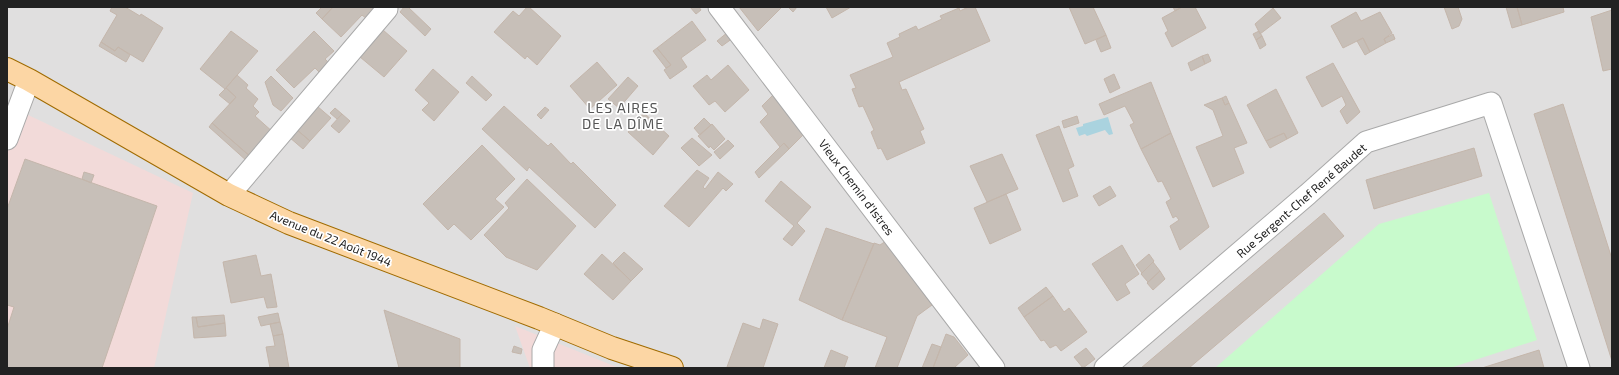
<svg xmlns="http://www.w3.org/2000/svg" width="1619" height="375" font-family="'Exo 2',sans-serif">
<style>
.residential{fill:#e0dfdf}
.commercial{fill:#f2dad9}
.park{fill:#c8facc}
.water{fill:#aad3df}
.building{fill:#c7bfb8;stroke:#c4b6ab}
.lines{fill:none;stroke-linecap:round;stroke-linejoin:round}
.street-casing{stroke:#a9a9a9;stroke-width:23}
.primary-casing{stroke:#a06b00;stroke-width:24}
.street{stroke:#fff;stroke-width:21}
.primary{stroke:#fcd6a4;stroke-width:22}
.labels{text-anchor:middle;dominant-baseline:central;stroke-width:3.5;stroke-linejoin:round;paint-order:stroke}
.street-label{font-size:12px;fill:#222;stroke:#fff}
.quarter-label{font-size:14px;letter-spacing:1px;fill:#555;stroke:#fff}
</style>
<rect width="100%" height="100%" fill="#f2efe9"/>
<path class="residential" d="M 7,7 L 1612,7 L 1612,368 L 7,368 Z"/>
<path class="commercial" d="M 7,105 L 193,193 L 154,368 L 7,368 Z
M 515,326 L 619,368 L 530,368 Z"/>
<path class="park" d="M 1489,193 L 1537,340 L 1450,368 L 1215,368 L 1379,224 Z"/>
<path class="water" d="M 1108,117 L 1113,134 L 1109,135 L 1105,130 L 1087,136 L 1085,134 L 1079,136 L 1076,128 L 1083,126 L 1083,124 Z"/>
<path class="building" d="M 112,7 L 125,7 L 140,16 L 141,14 L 163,28 L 143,62 L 118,47 L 115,51 L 101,42 L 117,15 L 110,11 Z
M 322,7 L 333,7 L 322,19 L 316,13 Z
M 333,7 L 373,7 L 376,9 L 367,19 L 362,15 L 341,37 L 322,19 Z
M 404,7 L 408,7 L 431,29 L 425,36 L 400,12 Z
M 527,7 L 529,7 L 561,36 L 537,65 L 527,56 L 525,59 L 494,32 L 513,11 L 519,16 Z
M 690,7 L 699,7 L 701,10 L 696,14 Z
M 739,7 L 782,7 L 758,31 Z
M 788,7 L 797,7 L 793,12 Z
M 826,7 L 851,7 L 832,18 Z
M 968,7 L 975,7 L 990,41 L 899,82 L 902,90 L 906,89 L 924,129 L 920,131 L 925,143 L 887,160 L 881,148 L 878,149 L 871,132 L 874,130 L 863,106 L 859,107 L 852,89 L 856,88 L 850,75 L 893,57 L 887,43 L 900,37 L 899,34 L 916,26 L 918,30 L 942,19 L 940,16 L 959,8 L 960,11 Z
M 1069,7 L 1093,7 L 1106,35 L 1085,44 Z
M 1173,7 L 1182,7 L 1175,11 Z
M 1182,7 L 1195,7 L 1206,28 L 1172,47 L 1165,33 L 1168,31 L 1162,18 Z
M 1444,7 L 1458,7 L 1462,19 L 1459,26 L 1452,29 Z
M 1506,7 L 1517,7 L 1522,25 L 1512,28 Z
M 1517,7 L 1563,7 L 1564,12 L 1522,25 Z
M 1273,8 L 1281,18 L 1260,34 L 1255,24 Z
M 1612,10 L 1612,69 L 1603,71 L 1591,17 Z
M 1356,12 L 1361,21 L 1380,12 L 1392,33 L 1384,39 L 1386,43 L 1370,52 L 1363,38 L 1343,48 L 1331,26 Z
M 692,21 L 706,40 L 681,58 L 687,67 L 670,79 L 664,70 L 671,65 L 657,48 Z
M 383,30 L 407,51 L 384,77 L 360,57 Z
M 231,31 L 258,51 L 225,89 L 200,69 Z
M 314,31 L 334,51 L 325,59 L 329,63 L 319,72 L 315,68 L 294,88 L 276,70 Z
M 1259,31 L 1262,36 L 1256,40 L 1253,34 Z
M 728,32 L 733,38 L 722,46 L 717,41 Z
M 1393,34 L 1395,39 L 1386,43 L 1384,39 Z
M 1106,35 L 1111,48 L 1101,52 L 1096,40 Z
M 1262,36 L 1266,45 L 1260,49 L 1256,40 Z
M 1363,38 L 1370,52 L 1365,55 L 1357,41 Z
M 101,42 L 115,51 L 118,47 L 130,55 L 126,62 L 99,46 Z
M 657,48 L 671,65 L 666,68 L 653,51 Z
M 1208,54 L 1211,61 L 1205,64 L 1202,56 Z
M 1202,56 L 1205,64 L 1191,71 L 1188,63 Z
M 597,62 L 617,85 L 590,109 L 570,86 Z
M 1333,63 L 1360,112 L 1347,124 L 1340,111 L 1346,105 L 1342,96 L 1322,107 L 1306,77 Z
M 728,65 L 749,90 L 725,112 L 715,101 L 709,105 L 693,86 L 707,75 L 711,80 Z
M 433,69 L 459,92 L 434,121 L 422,110 L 429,103 L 415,90 Z
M 1114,74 L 1120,88 L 1110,93 L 1104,79 Z
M 237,75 L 248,85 L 246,88 L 258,99 L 253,106 L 259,112 L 255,116 L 274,133 L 252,158 L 212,123 L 236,97 L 226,88 Z
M 271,76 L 293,98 L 281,111 L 273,105 L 265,82 Z
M 472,76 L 492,95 L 486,101 L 466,83 Z
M 628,77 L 638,86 L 619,108 L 608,99 Z
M 1151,82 L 1171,133 L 1141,149 L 1130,125 L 1134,123 L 1125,106 L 1104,115 L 1099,104 Z
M 226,88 L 236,97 L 230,104 L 219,95 Z
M 1276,89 L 1298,133 L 1287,139 L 1284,133 L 1266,141 L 1247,105 Z
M 775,93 L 806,132 L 789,149 L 784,143 L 780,147 L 760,122 L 768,114 L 762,106 Z
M 1226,96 L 1229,103 L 1225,105 L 1222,98 Z
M 1222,98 L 1225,105 L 1229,103 L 1247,143 L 1234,148 L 1244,173 L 1213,187 L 1196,147 L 1223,136 L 1213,110 L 1204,105 Z
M 1563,104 L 1612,259 L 1612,361 L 1534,114 Z
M 317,106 L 331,118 L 310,141 L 296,129 Z
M 504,106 L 548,146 L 551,143 L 571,164 L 573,162 L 616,205 L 595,228 L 529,167 L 527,171 L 482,129 Z
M 545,107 L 549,110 L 541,119 L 537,115 Z
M 335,108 L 342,114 L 337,119 L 330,113 Z
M 644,113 L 669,136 L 653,155 L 628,132 Z
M 342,114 L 350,121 L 339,133 L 331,126 Z
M 1077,116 L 1079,123 L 1064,128 L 1062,121 Z
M 704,118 L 711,125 L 700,135 L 694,128 Z
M 212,123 L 252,158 L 248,162 L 209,127 Z
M 712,124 L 725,139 L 714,150 L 710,146 L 709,148 L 698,136 Z
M 1059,126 L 1074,166 L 1068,169 L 1078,196 L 1063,202 L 1036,135 Z
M 296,129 L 310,141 L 303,149 L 289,137 Z
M 1171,133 L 1209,227 L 1180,250 L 1170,226 L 1179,220 L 1176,216 L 1173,218 L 1166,202 L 1171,199 L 1162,181 L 1158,182 L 1141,149 Z
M 1284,133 L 1287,139 L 1270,148 L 1266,141 Z
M 692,138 L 712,155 L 699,166 L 681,148 Z
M 728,140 L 734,146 L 720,159 L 714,152 Z
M 784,143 L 789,149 L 759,178 L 755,172 Z
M 482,145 L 515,179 L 495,199 L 504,207 L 471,240 L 454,224 L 448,230 L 423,204 Z
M 1474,148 L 1482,176 L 1374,209 L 1366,180 Z
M 1002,154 L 1018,189 L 987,202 L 970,166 Z
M 25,159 L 157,206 L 102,368 L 7,368 L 7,329 L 14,307 L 7,305 L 7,209 Z
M 697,170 L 709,178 L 703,187 L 705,189 L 718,172 L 733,184 L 726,191 L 723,188 L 689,227 L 664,206 Z
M 84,172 L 94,175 L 91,183 L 82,179 Z
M 527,179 L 576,226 L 537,270 L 506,257 L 484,235 L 509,208 L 505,203 Z
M 781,181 L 811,207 L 797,223 L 805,231 L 792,246 L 783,239 L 794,226 L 765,201 Z
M 1110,186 L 1116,196 L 1099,206 L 1093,196 Z
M 1006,194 L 1021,230 L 990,244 L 974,208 Z
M 1324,213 L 1344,236 L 1189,368 L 1141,368 Z
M 826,228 L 874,244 L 842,320 L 799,300 Z
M 886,241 L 932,305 L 917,316 L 897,368 L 875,368 L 887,337 L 842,320 L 874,243 L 880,245 Z
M 1122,245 L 1139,274 L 1125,284 L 1130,293 L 1117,301 L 1092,264 Z
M 624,252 L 643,269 L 631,281 L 613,263 Z
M 602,254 L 631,281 L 613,300 L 584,274 Z
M 1149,254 L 1154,261 L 1142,273 L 1136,265 Z
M 256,255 L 261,276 L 271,274 L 277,307 L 267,308 L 264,297 L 231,303 L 223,262 Z
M 1153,262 L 1160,271 L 1148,282 L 1141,274 Z
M 1160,271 L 1165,279 L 1153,290 L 1147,283 Z
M 1046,287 L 1053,296 L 1024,317 L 1018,308 Z
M 1053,296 L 1064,312 L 1069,308 L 1087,332 L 1061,351 L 1056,345 L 1050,348 L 1044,340 L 1041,341 L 1024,317 Z
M 384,310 L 460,339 L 460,368 L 399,368 Z
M 278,313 L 280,322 L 261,326 L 258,317 Z
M 224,315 L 225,323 L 198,327 L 196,317 Z
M 192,317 L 196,317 L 198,327 L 225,323 L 226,336 L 194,338 Z
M 763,319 L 778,324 L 763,368 L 727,367 L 743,323 L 760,329 Z
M 280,322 L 283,334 L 273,336 L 270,324 Z
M 283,334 L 289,368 L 270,368 L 266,347 L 275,346 L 273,336 Z
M 946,334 L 954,337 L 968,355 L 954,368 L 933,368 Z
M 932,344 L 941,347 L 933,368 L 922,368 Z
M 514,346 L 522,349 L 521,354 L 512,352 Z
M 1086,348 L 1095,359 L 1083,368 L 1074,357 Z
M 831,350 L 848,357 L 844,368 L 824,368 Z
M 1539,350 L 1544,368 L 1482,368 Z"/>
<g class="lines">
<g class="street-casing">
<path id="street" d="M 719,7 L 994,368
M 7,139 L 29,80
M 229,195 L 387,9
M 543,368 L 543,350 L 555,324
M 1105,368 L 1308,194 L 1366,142 L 1491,103 L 1579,368"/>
</g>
<g class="primary-casing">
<path id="primary" d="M 7,69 L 29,80 L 229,195 L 289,223 L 539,318 L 612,348 L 672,368"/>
</g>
<use href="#street" class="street"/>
<use href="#primary" class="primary"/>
</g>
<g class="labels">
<g class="street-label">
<text transform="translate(857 187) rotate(53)">Vieux Chemin d'Istres</text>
<text transform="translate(1301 200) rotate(-41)">Rue Sergent-Chef René Baudet</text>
<text transform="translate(331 238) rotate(22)">Avenue du 22 Août 1944</text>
</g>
<g class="quarter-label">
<text x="623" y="107">LES AIRES<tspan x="623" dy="16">DE LA DÎME</tspan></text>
</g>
</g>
<rect width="1619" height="375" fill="none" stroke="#222222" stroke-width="16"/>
</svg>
